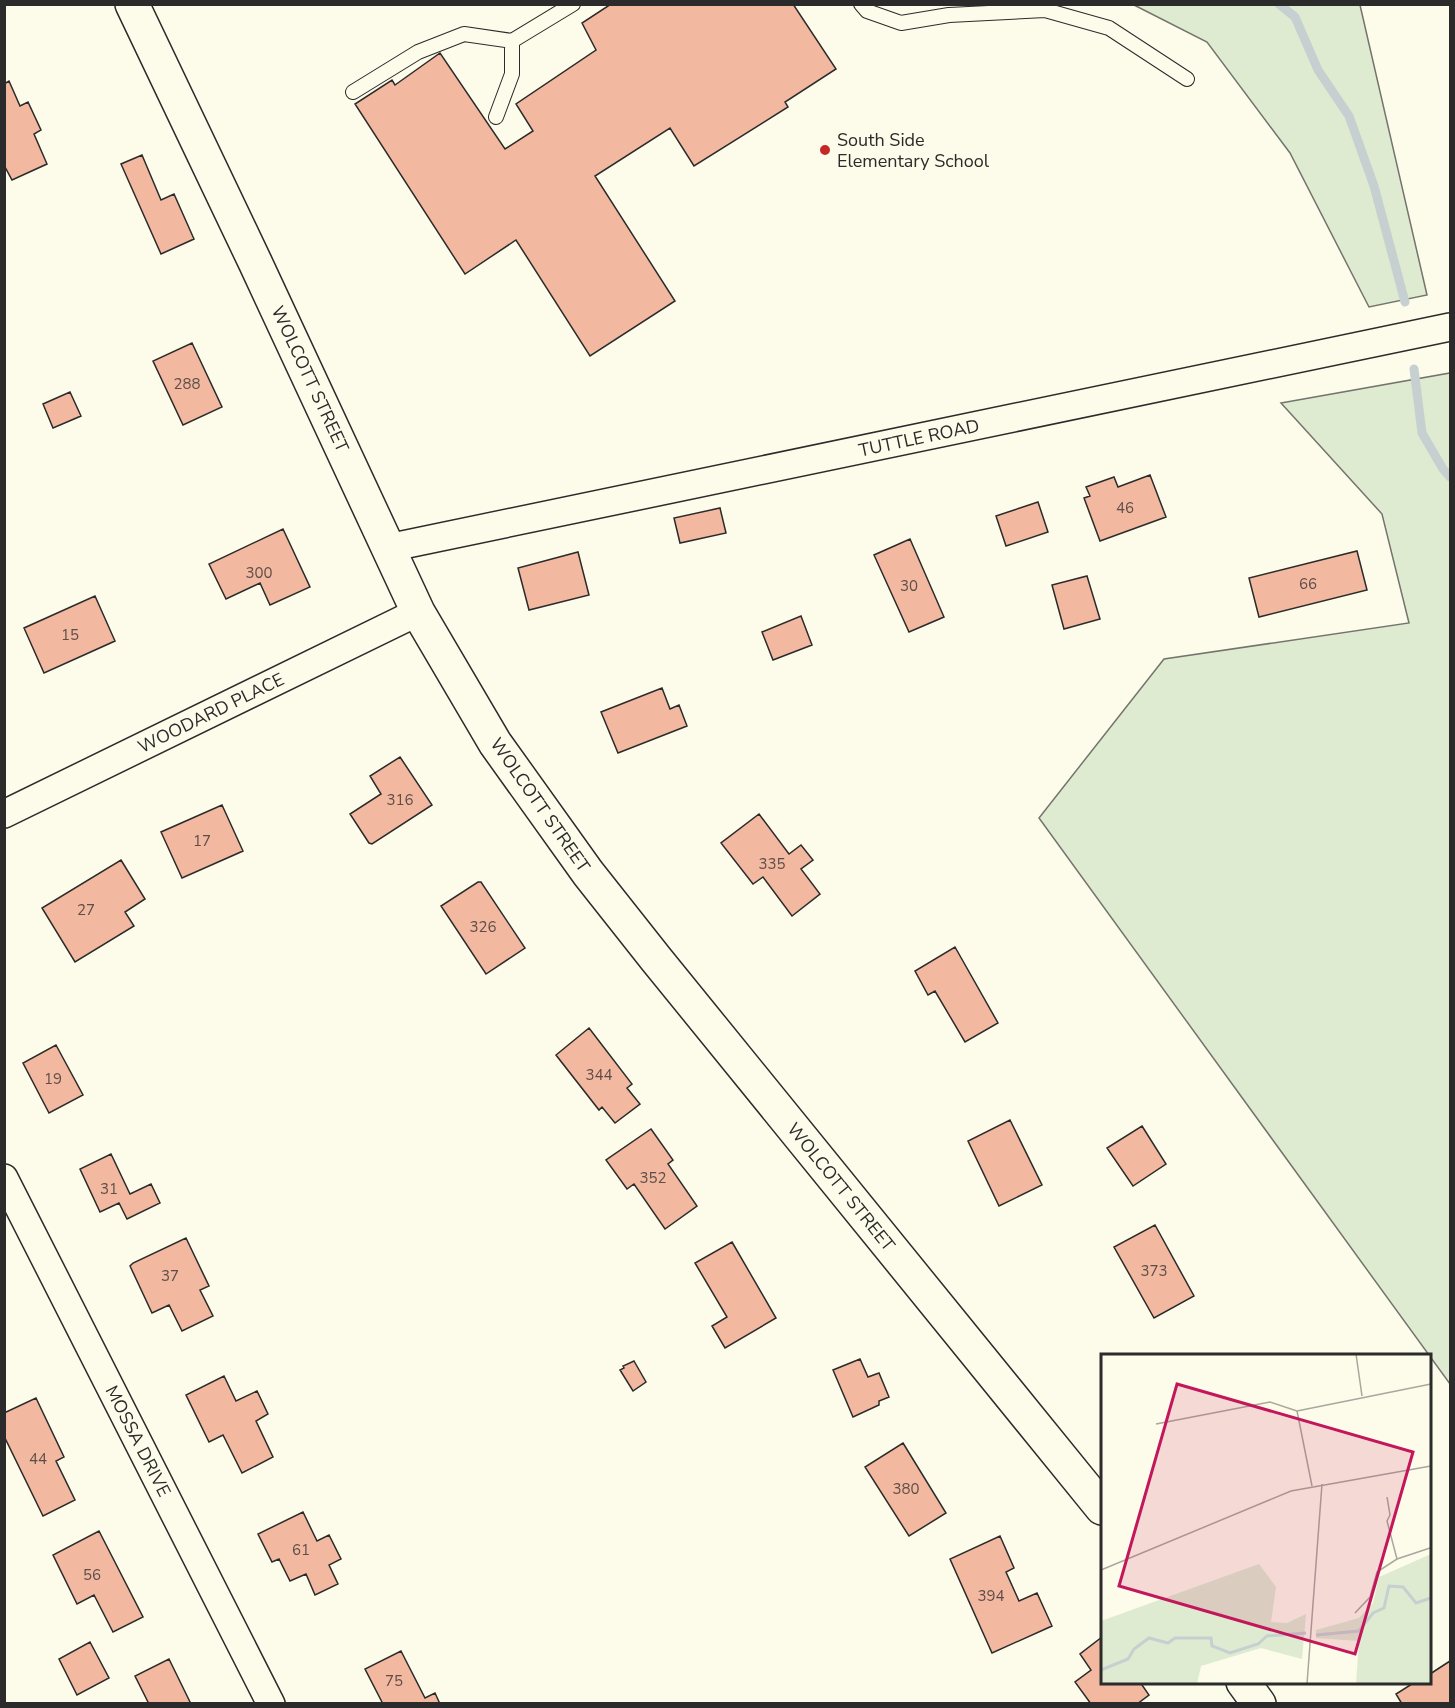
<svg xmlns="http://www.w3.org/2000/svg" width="1455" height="1708" font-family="'Nunito Sans',sans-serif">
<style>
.green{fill:#deebd1;stroke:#74746e;stroke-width:1.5}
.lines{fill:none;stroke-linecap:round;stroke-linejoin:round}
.stream{stroke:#c7d0d0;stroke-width:9}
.building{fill:#f2b8a0;stroke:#2b2b2b;stroke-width:1.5}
.service-casing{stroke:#2b2b2b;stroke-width:16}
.minor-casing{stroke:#2b2b2b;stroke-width:30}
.primary-casing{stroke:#2b2b2b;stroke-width:36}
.service{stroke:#fdfbea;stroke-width:14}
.minor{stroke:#fdfbea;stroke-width:27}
.primary{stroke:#fdfbea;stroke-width:33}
.poi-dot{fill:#c62828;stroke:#fdfbea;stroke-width:2}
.labels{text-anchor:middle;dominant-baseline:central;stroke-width:4.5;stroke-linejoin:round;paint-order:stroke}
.number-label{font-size:15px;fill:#5d4e48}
.poi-label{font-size:18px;fill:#2b2b2b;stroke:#fdfbea;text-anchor:start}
.street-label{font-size:18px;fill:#2b2b2b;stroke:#fdfbea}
.inset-river{fill:none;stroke:#c7d0d0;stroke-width:3}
.inset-road{fill:none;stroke:#a9a89e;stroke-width:1.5}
.view{fill:#c2185b;fill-opacity:0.15;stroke:#c2185b;stroke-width:3}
.inset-edge{fill:none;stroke:#2b2b2b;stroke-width:3}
</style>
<rect width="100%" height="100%" fill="#fdfbea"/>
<path class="green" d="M 1134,5 L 1360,5 L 1427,295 L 1369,307 L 1290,153 L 1207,42 Z
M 1450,373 L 1450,1384 L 1039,818 L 1164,659 L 1409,623 L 1382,514 L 1281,403 Z"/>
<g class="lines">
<path class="stream" d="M 1279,4 L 1295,17 L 1318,70 L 1349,116 L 1374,186 L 1405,302
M 1414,369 L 1422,433 L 1443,469 L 1450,477"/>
</g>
<path class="building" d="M 611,4 L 793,4 L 836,69 L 785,102 L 788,107 L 694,166 L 670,128 L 595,176 L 675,301 L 590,356 L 516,240 L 465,274 L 355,104 L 392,80 L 395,85 L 440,53 L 505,149 L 533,131 L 516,104 L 596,50 L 582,23 Z
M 9,81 L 20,106 L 28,102 L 41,130 L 34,134 L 47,164 L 12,180 L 4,165 L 4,84 Z
M 142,155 L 161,200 L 174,194 L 194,239 L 161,254 L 121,164 Z
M 192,343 L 222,407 L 183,425 L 153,361 Z
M 70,392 L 81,416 L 53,428 L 43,404 Z
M 1150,475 L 1166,517 L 1100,541 L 1084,498 L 1090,496 L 1086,487 L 1114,477 L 1118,487 Z
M 1038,502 L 1048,532 L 1006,546 L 996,516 Z
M 720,508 L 726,533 L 680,543 L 674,518 Z
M 283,529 L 310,587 L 270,605 L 260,583 L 226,599 L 209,564 Z
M 910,539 L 944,617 L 909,632 L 874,555 Z
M 1357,551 L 1367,590 L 1259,617 L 1249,578 Z
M 578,552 L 589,595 L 529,610 L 518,568 Z
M 1087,576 L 1100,619 L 1064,629 L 1052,585 Z
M 95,596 L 115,641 L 44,673 L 24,628 Z
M 801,616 L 812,645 L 773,660 L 762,632 Z
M 662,688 L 670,709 L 679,705 L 687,726 L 618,753 L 601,712 Z
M 400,757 L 432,805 L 372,844 L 369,843 L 350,814 L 381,794 L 370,776 Z
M 222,805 L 243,851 L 182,878 L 161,832 Z
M 759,814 L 789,854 L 801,845 L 813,860 L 801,869 L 820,894 L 792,916 L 763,877 L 753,884 L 721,843 Z
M 121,860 L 145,899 L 125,912 L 134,926 L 75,962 L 42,908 Z
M 478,882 L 481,882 L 525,948 L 486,974 L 441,906 Z
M 955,947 L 998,1023 L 965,1042 L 935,991 L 928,995 L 915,971 Z
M 589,1028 L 632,1084 L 627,1088 L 640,1104 L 615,1123 L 602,1107 L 599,1110 L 556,1055 Z
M 56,1045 L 83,1095 L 49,1113 L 23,1063 Z
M 1010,1120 L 1042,1185 L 999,1206 L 968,1141 Z
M 1142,1126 L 1166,1164 L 1133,1186 L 1107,1148 Z
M 651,1129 L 673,1160 L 668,1164 L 697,1206 L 665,1229 L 634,1184 L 627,1189 L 606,1160 Z
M 111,1154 L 130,1194 L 151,1184 L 160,1203 L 127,1219 L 119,1203 L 100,1212 L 80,1169 Z
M 1155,1225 L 1194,1296 L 1154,1318 L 1114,1247 Z
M 186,1238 L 209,1286 L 200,1290 L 213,1316 L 182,1331 L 169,1305 L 152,1313 L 130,1266 L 133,1263 Z
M 732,1242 L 776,1318 L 725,1348 L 712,1326 L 727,1317 L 695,1263 Z
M 860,1359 L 868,1377 L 879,1373 L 889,1397 L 879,1401 L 879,1405 L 853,1417 L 833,1370 Z
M 634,1361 L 646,1382 L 633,1391 L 620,1370 L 624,1368 L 623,1366 Z
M 224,1376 L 236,1401 L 257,1391 L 268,1414 L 256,1421 L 273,1457 L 242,1473 L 223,1435 L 209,1442 L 186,1395 Z
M 36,1398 L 64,1457 L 56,1461 L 75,1500 L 43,1516 L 4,1436 L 4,1413 Z
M 903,1443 L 946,1513 L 909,1536 L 865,1467 Z
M 303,1512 L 317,1541 L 329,1535 L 341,1559 L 329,1565 L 338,1584 L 315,1595 L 306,1574 L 290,1581 L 279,1559 L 272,1562 L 258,1534 Z
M 99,1531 L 143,1617 L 113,1632 L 94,1595 L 77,1604 L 53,1555 Z
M 1000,1536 L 1014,1568 L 1006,1572 L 1019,1601 L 1037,1593 L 1052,1626 L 992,1653 L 950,1559 Z
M 1102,1637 L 1102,1682 L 1140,1682 L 1149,1695 L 1137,1704 L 1091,1704 L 1075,1682 L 1091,1670 L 1080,1654 Z
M 90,1642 L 109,1678 L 77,1695 L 59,1659 Z
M 401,1651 L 425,1698 L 435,1693 L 440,1704 L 383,1704 L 365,1669 Z
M 169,1659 L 191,1704 L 149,1704 L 135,1676 Z
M 1450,1661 L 1450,1704 L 1402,1704 L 1396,1694 L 1415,1682 L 1430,1682 L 1430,1674 Z"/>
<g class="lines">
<g class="service-casing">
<path id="service" d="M 861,4 L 867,11 L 901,23 L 949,15 L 1045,10 L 1109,28 L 1187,79
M 353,92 L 418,52 L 464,34 L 512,41 L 573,4
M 496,117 L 512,74 L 512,41"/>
</g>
<g class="minor-casing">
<path id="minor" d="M 388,548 L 1450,327
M 4,814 L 418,612
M 4,1178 L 271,1704"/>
</g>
<g class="primary-casing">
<path id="primary" d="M 132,4 L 255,262 L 418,612 L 495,743 L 588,873 L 656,959 L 1102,1508
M 1243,1682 L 1259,1704"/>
</g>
<use href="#service" class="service"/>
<use href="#minor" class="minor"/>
<use href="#primary" class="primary"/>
</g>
<circle class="poi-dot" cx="825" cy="150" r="6"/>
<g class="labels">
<g class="number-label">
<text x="187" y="384">288</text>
<text x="1125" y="508">46</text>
<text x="259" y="573">300</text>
<text x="1308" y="584">66</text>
<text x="909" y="586">30</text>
<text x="70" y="635">15</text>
<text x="400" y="800">316</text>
<text x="202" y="841">17</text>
<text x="772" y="864">335</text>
<text x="86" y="910">27</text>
<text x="483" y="927">326</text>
<text x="599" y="1075">344</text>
<text x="53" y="1079">19</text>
<text x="653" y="1178">352</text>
<text x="109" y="1189">31</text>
<text x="1154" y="1271">373</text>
<text x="170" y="1276">37</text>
<text x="38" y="1459">44</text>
<text x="906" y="1489">380</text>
<text x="301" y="1550">61</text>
<text x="92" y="1575">56</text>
<text x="991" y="1596">394</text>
<text x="394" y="1681">75</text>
</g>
<g class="poi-label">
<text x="837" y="140">South Side<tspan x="837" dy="21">Elementary School</tspan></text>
</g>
<g class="street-label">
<text transform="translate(310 379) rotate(65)">WOLCOTT STREET</text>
<text transform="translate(919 438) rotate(-12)">TUTTLE ROAD</text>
<text transform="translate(211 713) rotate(-26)">WOODARD PLACE</text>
<text transform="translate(540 805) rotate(55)">WOLCOTT STREET</text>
<text transform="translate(841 1187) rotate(51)">WOLCOTT STREET</text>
<text transform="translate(138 1441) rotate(63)">MOSSA DRIVE</text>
</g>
</g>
<g transform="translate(1101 1354)">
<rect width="330" height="330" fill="#fdfbea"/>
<path d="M 330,200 L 330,330 L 255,330 L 258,287 L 215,284 L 215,276 L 258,264 L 272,249 L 278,223 ZM 158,210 L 175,233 L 170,268 L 186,269 L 205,260 L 201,305 L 160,294 L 100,312 L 96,330 L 0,330 L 0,267 Z" fill="#deebd1"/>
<path class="inset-river" d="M 215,281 L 258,277 L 272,259 L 283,254 L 288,232 L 302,233 L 315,249 L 330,244M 0,316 L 27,305 L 33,295 L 48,284 L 67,289 L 74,284 L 110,284 L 111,292 L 129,299 L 157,290 L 166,282 L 205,279"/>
<path class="inset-road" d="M 255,0 L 261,42M 196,57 L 330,30M 196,57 L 211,132M 55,70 L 169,48 L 196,57M 286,143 L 289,161 L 286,167 L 296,205M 0,216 L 190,137 L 330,112M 254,259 L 269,243 L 276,218 L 296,205 L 329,194M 206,330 L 221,130"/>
<path class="view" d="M 76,30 L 312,98 L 254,300 L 18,232 Z"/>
<rect width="330" height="330" class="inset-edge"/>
</g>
<rect width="1455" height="1708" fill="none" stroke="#2b2b2b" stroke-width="12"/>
</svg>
